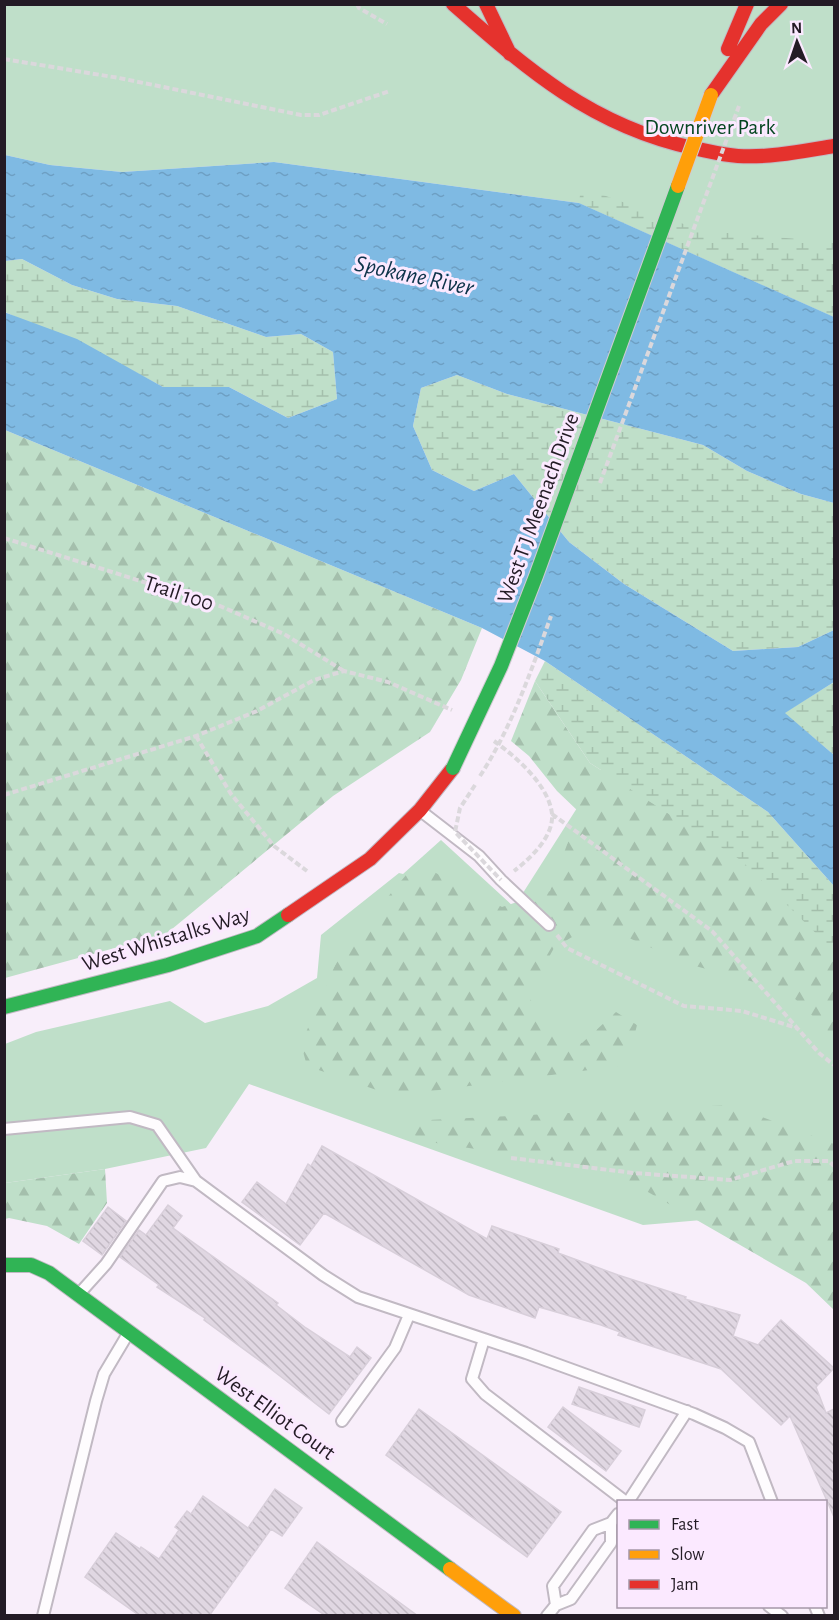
<svg xmlns="http://www.w3.org/2000/svg" width="839" height="1620" font-family="'Alegreya Sans',sans-serif">
<style>
.green{fill:#bfdfc9}
.forest{fill:url(#forest-firs)}
.wetland{fill:url(#wetland-marsh)}
.water{fill:url(#water-ripples)}
.building{fill:url(#building-back-hatch);stroke:#d8cfda;stroke-width:1.5}
.lines{fill:none;stroke-linecap:round;stroke-linejoin:round}
.lane-casing{stroke:#c1b9c3;stroke-width:14}
.fast-casing{stroke:#c1b9c3;stroke-width:16}
.slow-casing{stroke:#c1b9c3;stroke-width:16}
.jam-casing{stroke:#c1b9c3;stroke-width:16}
.path{stroke:#dbd8dc;stroke-width:4;stroke-dasharray:6 3;stroke-linecap:butt}
.lane{stroke:#fefcfe;stroke-width:10}
.fast{stroke:#30b455;stroke-width:14}
.slow{stroke:#ff9f0a;stroke-width:14}
.jam{stroke:#e5322d;stroke-width:14}
.fast-bridge-casing{stroke:#d1cbd2;stroke-width:16;stroke-linecap:butt}
.slow-bridge-casing{stroke:#d1cbd2;stroke-width:16;stroke-linecap:butt}
.path-bridge{stroke:#dbd8dc;stroke-width:4;stroke-dasharray:6 3;stroke-linecap:butt}
.fast-bridge{stroke:#30b455;stroke-width:14}
.slow-bridge{stroke:#ff9f0a;stroke-width:14}
.labels{text-anchor:middle;dominant-baseline:central;stroke-width:6;stroke-linejoin:round;paint-order:stroke}
.park-label{font-size:22px;fill:#054621;stroke:#fbe9ff}
.street-label{font-size:22px;fill:#231b25;stroke:#fbe9ff}
.water-label{font-size:24px;font-style:italic;fill:#0d334a;stroke:#fbe9ff}
</style>
<defs>
<pattern id="forest-firs" width="22" height="20" patternUnits="userSpaceOnUse" patternTransform="scale(1.5)"><rect width="22" height="20" fill="#bfdfc9"/><path d="M5 1l3.5 6h-7zM16 11l3.5 6h-7z" fill="#a4bfac"/></pattern>
<pattern id="wetland-marsh" width="20" height="14" patternUnits="userSpaceOnUse" patternTransform="scale(1.5)"><rect width="20" height="14" fill="#bfdfc9"/><path d="M1 5h8M5 5V1M11 12h8M15 12V8" fill="none" stroke="#a4bfac"/></pattern>
<pattern id="water-ripples" width="26" height="14" patternUnits="userSpaceOnUse" patternTransform="scale(1.5)"><rect width="26" height="14" fill="#7fbae3"/><path d="M2 4q2-2 4 0t4 0M15 11q2-2 4 0t4 0" fill="none" stroke="#6d9fc3"/></pattern>
<pattern id="building-back-hatch" width="6" height="6" patternUnits="userSpaceOnUse" patternTransform="scale(1.5)"><rect width="6" height="6" fill="#e0d7e2"/><path d="M-1 5l2 2M0 0l6 6M5-1l2 2" fill="none" stroke="#c0b8c2"/></pattern>
</defs>
<rect width="100%" height="100%" fill="#f8eefa"/>
<path class="green" d="M 5,5 L 834,5 L 834,317 L 579,203 L 274,162 L 122,172 L 50,165 L 5,155 Z
M 633,720 L 834,886 L 834,1224 L 822,1210 L 643,1225 L 249,1084 L 206,1148 L 105,1169 L 5,1183 L 5,1044 L 36,1032 L 170,1001 L 205,1023 L 268,1006 L 317,978 L 321,935 L 399,873 L 403,874 L 441,840 L 514,907 Z"/>
<path class="forest" d="M 5,430 L 482,628 L 461,680 L 430,732 L 333,796 L 166,934 L 5,978 Z
M 535,681 L 590,763 L 742,861 L 834,951 L 834,1037 L 787,991 L 688,964 L 595,923 L 554,948 L 528,995 L 548,1031 L 582,1043 L 616,1012 L 637,1025 L 627,1065 L 394,1096 L 307,1066 L 301,1044 L 339,956 L 406,875 L 432,871 L 502,907 L 550,891 L 579,812 L 557,791 L 529,756 L 511,741 Z
M 730,1105 L 834,1144 L 834,1310 L 806,1283 L 608,1169 L 423,1141 L 406,1129 L 408,1121 Z
M 105,1169 L 107,1203 L 79,1244 L 47,1226 L 9,1218 L 5,1219 L 5,1183 Z"/>
<path class="wetland" d="M 581,187 L 703,231 L 834,242 L 834,317 L 579,203 Z
M 22,259 L 72,285 L 117,299 L 177,306 L 266,337 L 301,334 L 333,352 L 337,399 L 288,418 L 229,387 L 163,387 L 124,366 L 5,312 L 5,261 Z
M 457,375 L 507,394 L 703,445 L 747,471 L 801,494 L 834,503 L 834,630 L 798,647 L 733,651 L 624,584 L 569,542 L 514,474 L 474,491 L 432,470 L 413,426 L 421,388 Z
M 545,661 L 768,812 L 834,886 L 834,951 L 742,861 L 590,763 L 535,681 Z
M 834,682 L 834,755 L 784,713 Z"/>
<path class="water" d="M 5,155 L 50,165 L 122,172 L 274,162 L 579,203 L 834,317 L 834,503 L 801,494 L 747,471 L 703,445 L 507,394 L 457,375 L 421,388 L 413,426 L 432,470 L 474,491 L 514,474 L 569,542 L 624,584 L 733,651 L 798,647 L 834,630 L 834,682 L 785,713 L 834,755 L 834,886 L 768,812 L 545,661 L 482,628 L 5,430 L 4,312 L 77,339 L 163,387 L 229,387 L 288,418 L 337,399 L 333,352 L 301,334 L 266,337 L 177,306 L 117,299 L 72,285 L 22,259 L 5,261 Z"/>
<path class="building" d="M 322,1146 L 487,1239 L 492,1226 L 559,1249 L 558,1253 L 618,1275 L 686,1297 L 685,1299 L 740,1315 L 733,1336 L 758,1345 L 781,1320 L 834,1368 L 816,1387 L 826,1413 L 834,1409 L 834,1517 L 790,1416 L 781,1425 L 721,1369 L 618,1335 L 620,1332 L 601,1325 L 539,1307 L 535,1318 L 469,1295 L 324,1213 L 300,1245 L 242,1202 L 257,1182 L 286,1204 L 308,1164 L 311,1166 Z
M 168,1205 L 182,1216 L 173,1228 L 278,1303 L 276,1305 L 306,1328 L 350,1357 L 357,1347 L 371,1358 L 329,1414 L 267,1366 L 204,1320 L 205,1318 L 157,1287 L 159,1285 L 120,1257 L 139,1230 L 146,1235 Z
M 108,1207 L 126,1221 L 102,1255 L 83,1241 Z
M 579,1387 L 645,1410 L 639,1427 L 572,1404 Z
M 563,1407 L 621,1451 L 606,1471 L 548,1427 Z
M 419,1409 L 561,1512 L 527,1557 L 386,1455 Z
M 275,1489 L 302,1508 L 282,1536 L 271,1529 L 209,1616 L 140,1616 L 85,1577 L 116,1533 L 140,1549 L 141,1547 L 159,1559 L 179,1530 L 175,1527 L 187,1511 L 191,1514 L 203,1496 L 248,1528 Z
M 317,1542 L 336,1556 L 418,1616 L 326,1616 L 285,1588 Z"/>
<g class="lines">
<g class="lane-casing">
<path id="lane" d="M 422,812 L 479,856 L 501,880 L 549,925
M 4,1129 L 130,1117 L 157,1125 L 196,1181
M 79,1294 L 106,1264 L 163,1181 L 180,1177 L 196,1181 L 323,1275 L 358,1297 L 526,1353 L 694,1414 L 725,1428 L 749,1442 L 772,1502
M 484,1339 L 472,1379 L 485,1394 L 626,1502
M 342,1421 L 395,1348 L 409,1315
M 628,1502 L 687,1411
M 556,1605 L 553,1586 L 593,1530 L 611,1523 L 618,1514
M 769,1606 L 782,1616
M 815,1606 L 819,1616
M 43,1616 L 96,1401 L 104,1374 L 129,1332
M 547,1616 L 556,1605 L 571,1599 L 611,1543 L 611,1523"/>
</g>
<g class="fast-casing">
<path id="fast" d="M 4,1007 L 168,965 L 257,936 L 288,915
M 4,1265 L 31,1265 L 49,1273 L 450,1569"/>
</g>
<g class="slow-casing">
<path id="slow" d="M 450,1569 L 514,1616"/>
</g>
<g class="jam-casing">
<path id="jam" d="M 453,4 C 528,70 592,126 693,148 C 708,151 723,155 738,156 C 770,158 803,151 834,146
M 486,4 L 510,54
M 728,49 L 747,4
M 711,95 L 761,24 L 781,4
M 288,915 L 370,859 L 420,810 L 453,768"/>
</g>
<path class="path" d="M 357,4 L 359,8 L 387,24
M 4,59 L 119,78 L 301,115 L 319,115 L 390,91
M 4,538 L 220,606 L 284,634 L 344,671
M 196,736 L 231,794 L 274,846 L 307,871
M 494,741 C 515,756 549,785 552,814 C 554,836 531,858 514,871
M 4,795 L 196,736 L 257,711 L 314,680 L 344,671 L 388,682 L 452,710
M 552,814 L 712,931 L 819,1053 L 834,1065
M 557,935 L 567,948 L 684,1006 L 742,1011 L 797,1028
M 511,1158 L 634,1173 L 730,1180 L 794,1161 L 829,1161 L 834,1166"/>
<use href="#lane" class="lane"/>
<use href="#fast" class="fast"/>
<use href="#slow" class="slow"/>
<use href="#jam" class="jam"/>
<g class="fast-bridge-casing">
<path id="fast-bridge" d="M 453,768 L 501,666 L 536,576 L 678,186"/>
</g>
<g class="slow-bridge-casing">
<path id="slow-bridge" d="M 678,186 L 711,95"/>
</g>
<path class="path-bridge" d="M 600,483 L 739,106
M 480,776 C 512,727 531,671 551,616
M 475,785 L 460,808 L 455,832 L 501,880"/>
<use href="#fast-bridge" class="fast-bridge"/>
<use href="#slow-bridge" class="slow-bridge"/>
</g>
<g class="labels">
<g class="park-label">
<text x="710" y="127">Downriver Park</text>
</g>
<g class="street-label">
<text transform="translate(538 508) rotate(-70)">West T J Meenach Drive</text>
<text transform="translate(179 593) rotate(18)">Trail 100</text>
<text transform="translate(166 939) rotate(-17)">West Whistalks Way</text>
<text transform="translate(275 1413) rotate(36)">West Elliot Court</text>
</g>
<g class="water-label">
<text transform="translate(414 276) rotate(12)">Spokane River</text>
</g>
</g>
<rect width="839" height="1620" fill="none" stroke="#231b25" stroke-width="12"/>
<rect x="617" y="1500" width="210" height="108" fill="#fbe9ff" stroke="#a597a8" stroke-width="1.5"/>
<rect x="629" y="1520" width="30" height="9" fill="#30b455" stroke="#a597a8" stroke-width="1.5"/>
<text x="671" y="1530" font-size="18" fill="#231b25">Fast</text>
<rect x="629" y="1550" width="30" height="9" fill="#ff9f0a" stroke="#a597a8" stroke-width="1.5"/>
<text x="671" y="1560" font-size="18" fill="#231b25">Slow</text>
<rect x="629" y="1580" width="30" height="9" fill="#e5322d" stroke="#a597a8" stroke-width="1.5"/>
<text x="671" y="1590" font-size="18" fill="#231b25">Jam</text>
<g transform="translate(797 42) rotate(358)" stroke="#fbe9ff" stroke-width="4.5" paint-order="stroke">
<path d="M0-4.5L10 22L0 15L-10 22Z" fill="#231b25"/>
<text y="-9" font-size="16" font-weight="bold" text-anchor="middle" fill="#231b25">N</text>
</g>
</svg>
